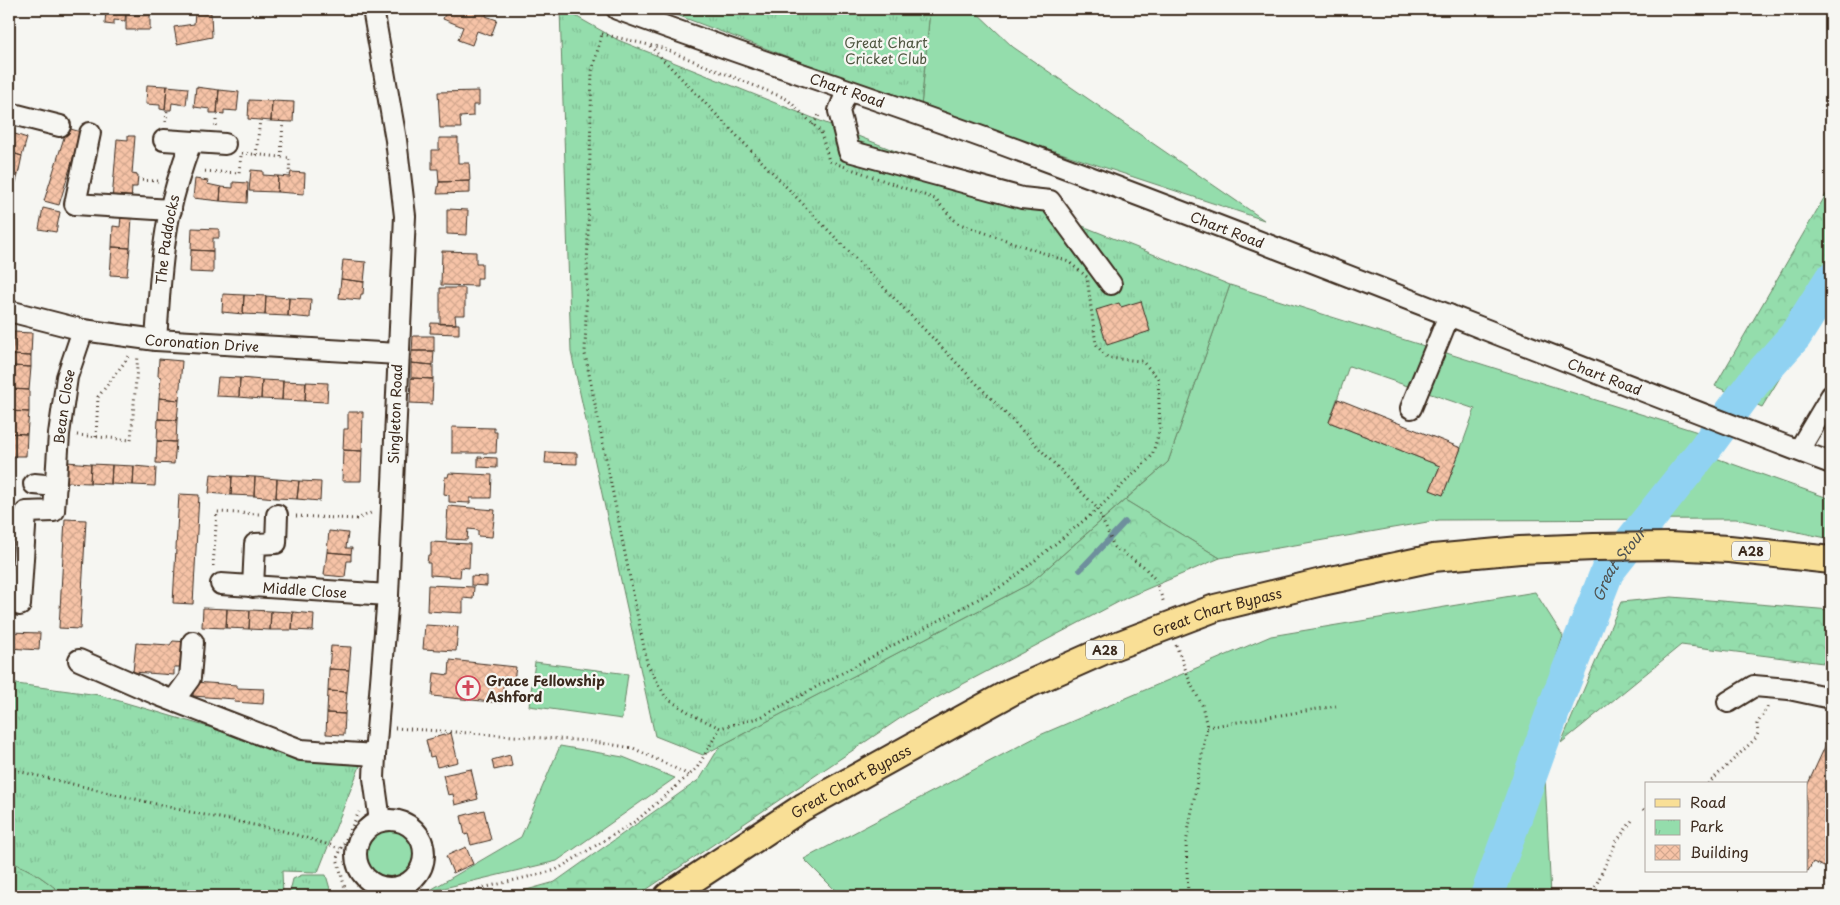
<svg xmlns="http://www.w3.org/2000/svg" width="1840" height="905" font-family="'Playpen Sans',sans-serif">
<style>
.green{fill:#94ddac;stroke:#688465;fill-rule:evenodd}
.forest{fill:url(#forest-crowns);stroke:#688465}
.park{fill:url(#park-tufts);stroke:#688465}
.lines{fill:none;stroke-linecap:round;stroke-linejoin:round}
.stream{stroke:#6e8f9d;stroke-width:5.5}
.river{stroke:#90d2f2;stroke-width:34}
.building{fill:url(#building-cross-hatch);stroke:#3b2a1e}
.minor-casing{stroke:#3b2a1e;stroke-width:24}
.major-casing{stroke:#3b2a1e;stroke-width:30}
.path{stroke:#3b2a1e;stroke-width:3;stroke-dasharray:1 4;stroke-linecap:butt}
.minor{stroke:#f6f6f2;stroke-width:20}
.major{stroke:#f9df96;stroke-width:26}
.labels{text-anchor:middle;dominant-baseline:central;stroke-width:4.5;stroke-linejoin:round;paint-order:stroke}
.shield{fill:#f6f6f2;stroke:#73675e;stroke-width:1}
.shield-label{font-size:12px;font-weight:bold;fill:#3b2a1e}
.park-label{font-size:14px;fill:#515742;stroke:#f6f6f2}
.street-label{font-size:14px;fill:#3b2a1e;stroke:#f6f6f2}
.poi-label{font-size:14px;font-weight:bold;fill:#3b2a1e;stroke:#f6f6f2;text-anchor:start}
.water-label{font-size:15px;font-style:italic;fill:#505453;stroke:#f6f6f2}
</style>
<defs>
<pattern id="forest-crowns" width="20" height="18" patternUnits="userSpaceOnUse" patternTransform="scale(1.25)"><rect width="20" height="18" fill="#94ddac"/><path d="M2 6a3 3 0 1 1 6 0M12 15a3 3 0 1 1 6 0" fill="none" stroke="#80be94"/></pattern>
<pattern id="park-tufts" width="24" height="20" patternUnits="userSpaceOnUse" patternTransform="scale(1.25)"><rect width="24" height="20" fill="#94ddac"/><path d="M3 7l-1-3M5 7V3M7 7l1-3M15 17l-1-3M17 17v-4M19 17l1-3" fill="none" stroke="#80be94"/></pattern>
<pattern id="building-cross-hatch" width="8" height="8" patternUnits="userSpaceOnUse" patternTransform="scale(1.25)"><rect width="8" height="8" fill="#f6c3a7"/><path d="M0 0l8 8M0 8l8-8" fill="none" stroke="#d4a88f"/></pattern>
</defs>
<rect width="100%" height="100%" fill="#f6f6f2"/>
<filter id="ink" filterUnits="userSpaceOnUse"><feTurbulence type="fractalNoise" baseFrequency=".02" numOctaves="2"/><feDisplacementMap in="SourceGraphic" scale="10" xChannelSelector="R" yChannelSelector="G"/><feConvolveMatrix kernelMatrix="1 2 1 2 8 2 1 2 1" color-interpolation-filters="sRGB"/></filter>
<g filter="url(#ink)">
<path class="green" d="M 930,9 L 973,9 L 1013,47 L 1264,220 L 921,107 Z
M 1230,285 L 1701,433 L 1710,456 L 1831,499 L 1831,539 L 1736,519 L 1439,520 L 1220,558 L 1125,500 L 1168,462 ZM 1349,366 L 1475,409 L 1461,448 L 1443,495 L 1430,490 L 1440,466 L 1329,422 Z
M 1535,592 L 1563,636 L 1528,748 L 1544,758 L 1551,896 L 841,896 L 804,859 L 1040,735 L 1271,636 Z
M 535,662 L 628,674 L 622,719 L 529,706 Z
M 560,746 L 623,757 L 675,778 L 557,861 L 427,892 L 521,837 Z
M365 854a26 26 0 1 1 52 0a26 26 0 1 1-52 0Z"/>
<path class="forest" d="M 1831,186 L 1831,294 L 1762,407 L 1715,386 Z
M 1125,500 L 1220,558 L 1128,597 L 908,713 L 637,896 L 505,896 L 555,882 L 700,779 L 720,746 L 1029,584 Z
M 1672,597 L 1831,610 L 1831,664 L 1681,645 L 1561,743 L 1621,602 Z
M 9,862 C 30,867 49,883 65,896 L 9,896 Z"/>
<path class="park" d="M 560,9 L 563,9 L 618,40 L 1230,285 L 1168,462 L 1029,584 L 703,755 L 655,736 L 571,352 Z
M 661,9 L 930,9 L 921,107 Z
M 9,683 L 99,695 L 239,736 L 360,766 L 318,872 L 282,871 L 283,896 L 65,896 C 49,883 30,867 9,862 Z
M 302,875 L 326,875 L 332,896 L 289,896 L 293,879 Z"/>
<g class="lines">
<path class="stream" d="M 1080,570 L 1125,522"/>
<path class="river" id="s1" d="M 1487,896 L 1559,695 L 1607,572 L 1703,451 L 1753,383 L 1795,336 L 1831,279"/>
</g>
<path class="building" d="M 106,9 L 126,9 L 125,21 L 114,20 L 114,25 L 105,24 Z
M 447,9 L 478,9 L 487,12 L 486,16 L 497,20 L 491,36 L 477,31 L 472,45 L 458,40 L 463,27 L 443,19 Z
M 195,13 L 211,13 L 212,37 L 177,44 L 174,27 L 194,24 Z
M 126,15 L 150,15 L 150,30 L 126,30 Z
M 147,85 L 167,86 L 165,110 L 160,109 L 160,105 L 146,104 Z
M 167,86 L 188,88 L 186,105 L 172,103 L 171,110 L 165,110 Z
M 196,87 L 219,90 L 217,113 L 210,113 L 210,109 L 194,107 Z
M 219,90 L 239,92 L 237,111 L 224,110 L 224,114 L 217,113 Z
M 479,91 L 479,105 L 473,105 L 473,116 L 460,117 L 461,128 L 440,128 L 438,92 Z
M 249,100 L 272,101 L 271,121 L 248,119 Z
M 272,101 L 294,102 L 293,122 L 271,121 Z
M 67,128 L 81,132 L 59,205 L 44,201 Z
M 9,132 L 27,138 L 22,156 L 9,152 Z
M 128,136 L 135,136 L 132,174 L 138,175 L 137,187 L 132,187 L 131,202 L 112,200 L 117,139 L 128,140 Z
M 439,138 L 458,138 L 458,163 L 469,163 L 470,181 L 439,182 L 438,169 L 432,169 L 432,150 L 439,150 Z
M 9,152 L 22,156 L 18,175 L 9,173 Z
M 251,170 L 263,171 L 263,175 L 278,176 L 277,192 L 249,191 Z
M 291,172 L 305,173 L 304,194 L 277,192 L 278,176 L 290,177 Z
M 9,173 L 18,175 L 13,192 L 9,191 Z
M 195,179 L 208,181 L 207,184 L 221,187 L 220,201 L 193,198 Z
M 470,181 L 470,193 L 437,194 L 439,182 Z
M 233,182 L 248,183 L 247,203 L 220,201 L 221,187 L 233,188 Z
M 43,208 L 60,212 L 56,232 L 39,229 Z
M 447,209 L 468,210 L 467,235 L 447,234 Z
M 121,216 L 132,217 L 130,248 L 112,247 L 113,226 L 120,227 Z
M 192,228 L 219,229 L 219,238 L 213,238 L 213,251 L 191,250 Z
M 112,247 L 130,248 L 127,276 L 110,275 Z
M 191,250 L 213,251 L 213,273 L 190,272 Z
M 442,251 L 476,252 L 476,263 L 482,263 L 482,278 L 477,278 L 477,286 L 441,285 Z
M 343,260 L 366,262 L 364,282 L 341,279 Z
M 341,279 L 364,282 L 363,294 L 361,294 L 360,300 L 339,298 Z
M 440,288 L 465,288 L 465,315 L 455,315 L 456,324 L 440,324 Z
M 223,294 L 244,295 L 243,314 L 222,312 Z
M 244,295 L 266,296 L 265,315 L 243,314 Z
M 266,296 L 289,298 L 288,316 L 265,315 Z
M 289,298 L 311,299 L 310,318 L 288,316 Z
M 1141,301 L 1150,331 L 1107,345 L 1096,310 L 1119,303 L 1121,307 Z
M 431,323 L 459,324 L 459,334 L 430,333 Z
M 14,332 L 32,333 L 31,356 L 12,355 Z
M 413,336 L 434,336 L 434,351 L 412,351 Z
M 412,351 L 434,351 L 433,365 L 411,363 Z
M 12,355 L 31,356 L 31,367 L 12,366 Z
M 159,359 L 182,361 L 179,400 L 159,398 L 161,377 L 158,376 Z
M 411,363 L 433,365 L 433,379 L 411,378 Z
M 12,366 L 31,367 L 29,390 L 11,389 Z
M 218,377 L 240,378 L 239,397 L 216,396 Z
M 240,378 L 262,380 L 261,399 L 239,397 Z
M 411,378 L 433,379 L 432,404 L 410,403 Z
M 262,380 L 283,381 L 282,400 L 261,399 Z
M 283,381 L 306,382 L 305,401 L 282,400 Z
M 306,382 L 328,383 L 327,402 L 305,401 Z
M 11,389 L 29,390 L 29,412 L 9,411 Z
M 159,398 L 179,400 L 177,420 L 158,419 Z
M 1338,399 L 1461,448 L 1443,495 L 1430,490 L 1440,466 L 1329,422 Z
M 9,411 L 29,412 L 27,434 L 9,433 Z
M 348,412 L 363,412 L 362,451 L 343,450 L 344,429 L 348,429 Z
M 158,419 L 177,420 L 176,442 L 157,441 Z
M 452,427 L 494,428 L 494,432 L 497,432 L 496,453 L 452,453 Z
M 9,433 L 27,434 L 26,456 L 9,456 Z
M 157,441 L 176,442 L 174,464 L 156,463 Z
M 343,450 L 362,451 L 361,481 L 342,481 Z
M 546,452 L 577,453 L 577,464 L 545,463 Z
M 478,457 L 497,458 L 497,468 L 478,467 Z
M 67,462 L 91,464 L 90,483 L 66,482 Z
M 91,464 L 112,465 L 111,484 L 90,483 Z
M 112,465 L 134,466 L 133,485 L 111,484 Z
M 134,466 L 156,468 L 155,486 L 133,485 Z
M 449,473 L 492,475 L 491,498 L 470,498 L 470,503 L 449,502 L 449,495 L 444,494 L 445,477 L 448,477 Z
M 211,474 L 232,476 L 231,495 L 209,493 Z
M 232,476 L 255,477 L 254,496 L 231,495 Z
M 255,477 L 277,479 L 276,498 L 254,496 Z
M 277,479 L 299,481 L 297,499 L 276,498 Z
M 299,481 L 321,482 L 320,501 L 297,499 Z
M 179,494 L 199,495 L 193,604 L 173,603 Z
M 448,506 L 495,510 L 492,537 L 478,536 L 478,530 L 468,529 L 467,540 L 446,539 Z
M 65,519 L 86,520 L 80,629 L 59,628 Z
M 329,531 L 348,533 L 346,548 L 352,548 L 351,554 L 327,552 Z
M 431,542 L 470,544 L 469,568 L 461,567 L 460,577 L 430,575 L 430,563 L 427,563 L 428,555 L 431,555 Z
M 327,552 L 351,554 L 351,561 L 347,561 L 345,577 L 324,575 Z
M 471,576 L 487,577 L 487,586 L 471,585 Z
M 428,585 L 474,587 L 473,599 L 463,598 L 463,613 L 427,611 Z
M 203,608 L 227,609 L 226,628 L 202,627 Z
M 227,609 L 250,610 L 249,629 L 226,628 Z
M 250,610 L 271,611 L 270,630 L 249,629 Z
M 271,611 L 293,612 L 292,630 L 270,630 Z
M 293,612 L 314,614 L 313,631 L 292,630 Z
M 425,625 L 458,627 L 456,651 L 423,649 Z
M 9,632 L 40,633 L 39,650 L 9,648 Z
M 173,641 L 188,642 L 186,667 L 174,667 L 174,675 L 133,672 L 136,643 L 170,645 Z
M 331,646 L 351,647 L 349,670 L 329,669 Z
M 450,660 L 516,667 L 514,680 L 504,679 L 502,703 L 432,696 L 434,673 L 449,675 Z
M 329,669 L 349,670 L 347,692 L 328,691 Z
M 193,682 L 237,685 L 237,688 L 264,689 L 263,704 L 234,702 L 235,699 L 193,696 Z
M 328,691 L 347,692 L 345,714 L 327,713 Z
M 327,713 L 345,714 L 344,735 L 326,734 Z
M 451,733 L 458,762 L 437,767 L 434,756 L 430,757 L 426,740 Z
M 1829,738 L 1831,739 L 1831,870 L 1813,862 L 1808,871 L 1806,870 L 1806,788 Z
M 510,755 L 512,766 L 494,770 L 492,760 Z
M 471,769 L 478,799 L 455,805 L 453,794 L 448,795 L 443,775 Z
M 484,810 L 491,840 L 471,845 L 468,834 L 465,835 L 461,816 Z
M 466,847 L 473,864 L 453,873 L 446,856 Z"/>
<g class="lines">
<g class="minor-casing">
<g id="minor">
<path d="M 373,9 L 396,140 L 405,216 L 388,595 L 375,755 L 374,778 L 380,821"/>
<path id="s2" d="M 617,9 C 752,59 889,102 1023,152 C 1294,252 1561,361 1831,463"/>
<path d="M 847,91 L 839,111 L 849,151 L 1022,198 L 1050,201 L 1111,284"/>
<path d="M 9,113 L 60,126"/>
<path d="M 90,133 L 75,204 L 171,210"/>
<path d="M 164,140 L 225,144"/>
<path id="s3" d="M 9,311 L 83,330 L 156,340 L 398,354"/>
<path id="s4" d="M 156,340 C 159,299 161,257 169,216 C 174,191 182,166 191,142"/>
<path d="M 1411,408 L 1449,315"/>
<path d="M 1799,450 L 1831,396"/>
<path d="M 34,484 L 56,486"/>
<path id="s5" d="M 221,584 L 388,595"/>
<path d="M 253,587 L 255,544 L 276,543 L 277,515"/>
<path id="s6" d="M 20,605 L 26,512 L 54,511 L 59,434 L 67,377 L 83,330"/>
<path d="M 79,660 L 161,696 L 301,750 L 375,755"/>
<path d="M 174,700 L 190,678 L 193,642"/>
<path d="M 1728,702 L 1754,686 L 1789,689 L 1831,698"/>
<circle cx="390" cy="854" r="34"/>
</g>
</g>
<g class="major-casing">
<g id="major">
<path id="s7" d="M 668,896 L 803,807 L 1013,691 L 1110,648 L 1215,608 L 1322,582 L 1433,558 L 1520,550 L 1594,547 L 1669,546 L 1729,549 L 1831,560"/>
</g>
</g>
<path class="path" d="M 602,34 L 662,48 L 787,99 L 821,132 L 829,161 L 935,199 L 957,223 L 1069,262 L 1087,277 L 1096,345 L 1108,358 L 1142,361 L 1158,378 L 1160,428 L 1152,456 L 1098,509 L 1006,584 L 761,717 L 720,728 L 695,716 L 666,698 L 647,663 L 585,354 L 592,71 Z
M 650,46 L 1098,509 L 1114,547 L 1143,566 L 1155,579 L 1164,603
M 166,122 L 167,110
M 813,125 L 819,115
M 216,126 L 216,115
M 242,153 L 290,158 L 289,175
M 256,155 L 260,120
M 281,157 L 283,121
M 200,171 L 239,173 L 241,156
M 137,180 L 159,181
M 77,435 L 131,440 L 138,355
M 96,437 L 98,397 L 130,355
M 296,516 L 357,519 L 373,512
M 213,566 L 217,512 L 259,514
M 1176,645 L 1191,684 L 1202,705 L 1207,727 L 1186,843 L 1188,896
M 1207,727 L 1336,706
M 395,728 L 588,741 L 633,748 L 689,775
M 9,769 L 190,812 L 283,831 L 340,848
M 1708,784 L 1756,738 L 1758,733 L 1757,724 L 1768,706
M 1643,809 L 1646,812
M 347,896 L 337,858 L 359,812
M 450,896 L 556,870 L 636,821 L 697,768 L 720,728
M 1591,896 L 1616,842 L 1634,818"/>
<use href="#minor" class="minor"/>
<use href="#major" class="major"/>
</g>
</g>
<defs>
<g id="church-ring" transform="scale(1.25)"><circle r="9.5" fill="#f6f6f2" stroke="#d1495b" stroke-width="1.5"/><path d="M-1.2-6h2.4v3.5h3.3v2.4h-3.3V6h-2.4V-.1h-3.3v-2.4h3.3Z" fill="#d1495b"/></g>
</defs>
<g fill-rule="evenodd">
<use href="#church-ring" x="468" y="688"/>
</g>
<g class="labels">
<g class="shield">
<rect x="1732" y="541.5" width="38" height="19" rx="4"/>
<rect x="1086" y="640.5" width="38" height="19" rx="4"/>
</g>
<g class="shield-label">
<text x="1751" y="551">A28</text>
<text x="1105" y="650">A28</text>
</g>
<g class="park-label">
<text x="886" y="42">Great Chart<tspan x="886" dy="16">Cricket Club</tspan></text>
</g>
<g class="street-label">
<text stroke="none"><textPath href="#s2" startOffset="244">Chart Road</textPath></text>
<text stroke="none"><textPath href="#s2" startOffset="649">Chart Road</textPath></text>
<text stroke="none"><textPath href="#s4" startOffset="101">The Paddocks</textPath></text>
<text stroke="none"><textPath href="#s3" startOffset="196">Coronation Drive</textPath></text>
<text stroke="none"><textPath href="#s2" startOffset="1054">Chart Road</textPath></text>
<text stroke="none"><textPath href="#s6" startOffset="226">Bean Close</textPath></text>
<text transform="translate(395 414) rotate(-88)">Singleton Road</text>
<text stroke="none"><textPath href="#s5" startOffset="84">Middle Close</textPath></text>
<text stroke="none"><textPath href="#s7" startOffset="621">Great Chart Bypass</textPath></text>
<text stroke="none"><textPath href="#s7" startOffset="216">Great Chart Bypass</textPath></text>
</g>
<g class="poi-label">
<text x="486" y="680">Grace Fellowship<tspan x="486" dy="16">Ashford</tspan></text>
</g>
<g class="water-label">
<text stroke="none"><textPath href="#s1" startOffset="358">Great Stour</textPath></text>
</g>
</g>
<rect width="1840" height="905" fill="none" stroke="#f6f6f2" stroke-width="30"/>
<rect x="15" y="15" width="1810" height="875" fill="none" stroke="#3b2a1e" stroke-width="2" filter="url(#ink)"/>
<rect x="1645" y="782" width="162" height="90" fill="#f6f6f2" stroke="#aba49d"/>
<rect x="1655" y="799" width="25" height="8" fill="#f9df96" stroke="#aba49d"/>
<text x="1690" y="808" font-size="15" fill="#3b2a1e">Road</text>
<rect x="1655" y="820" width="25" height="15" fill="url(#park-tufts)" stroke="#aba49d"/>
<text x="1690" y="832" font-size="15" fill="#3b2a1e">Park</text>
<rect x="1655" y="845" width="25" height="15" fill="url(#building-cross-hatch)" stroke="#aba49d"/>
<text x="1690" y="858" font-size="15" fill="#3b2a1e">Building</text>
</svg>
